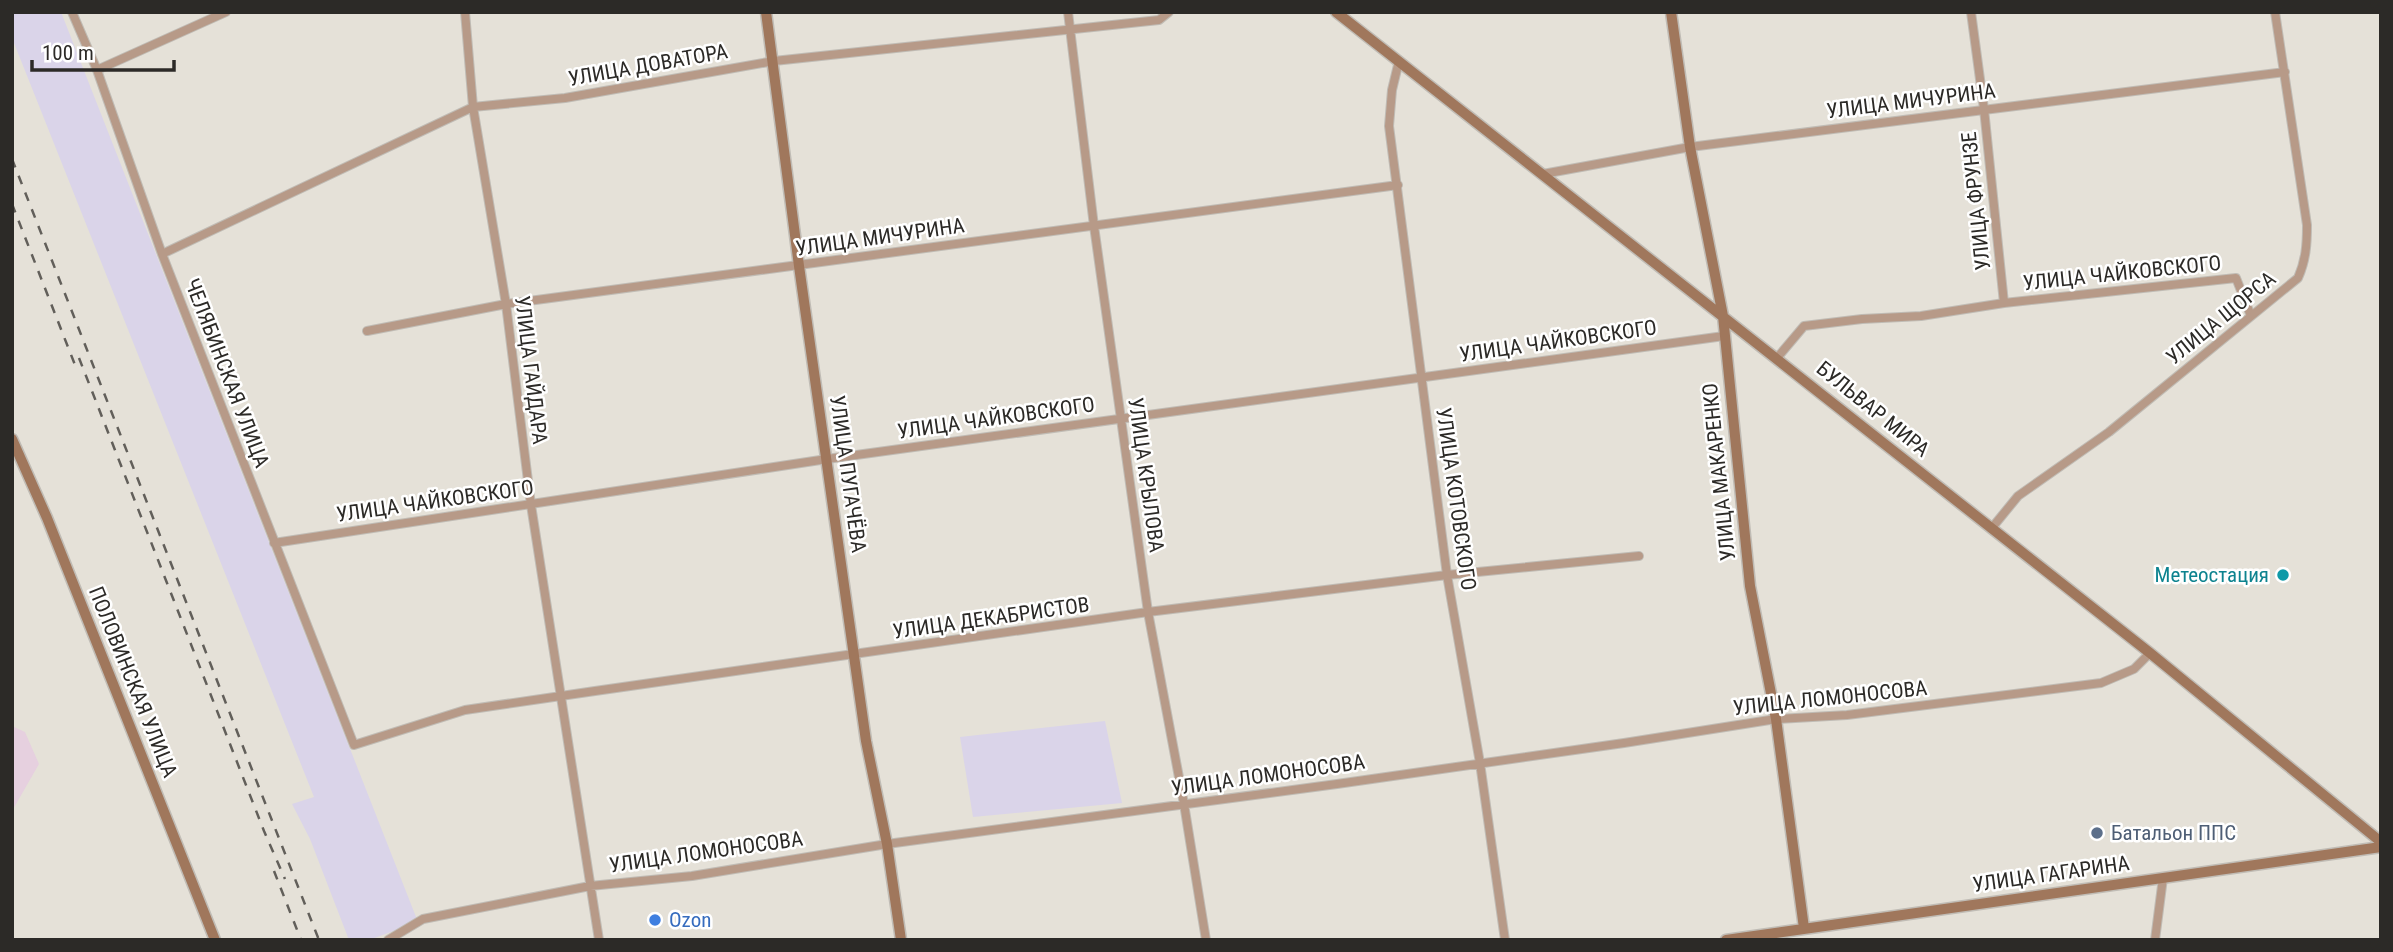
<svg xmlns="http://www.w3.org/2000/svg" width="2393" height="952" font-family="'Roboto Condensed',sans-serif">
<style>
.industrial{fill:#dad4e9}
.education{fill:#e6d0df}
.lines{fill:none;stroke-linecap:round;stroke-linejoin:round}
.street-casing{stroke:#c0bcb5;stroke-width:10}
.secondary-casing{stroke:#c0bcb5;stroke-width:13}
.street{stroke:#b79a88;stroke-width:8}
.secondary{stroke:#a0775c;stroke-width:10}
.rail{stroke:#625f5a;stroke-width:2.5;stroke-dasharray:9 9;stroke-linecap:butt}
.culture-dot{fill:#0f9aa8;stroke:#fff;stroke-width:2.5}
.service-dot{fill:#5c6f8a;stroke:#fff;stroke-width:2.5}
.shop-dot{fill:#3f7fe0;stroke:#fff;stroke-width:2.5}
.labels{text-anchor:middle;dominant-baseline:central;stroke-width:5;stroke-linejoin:round;paint-order:stroke}
.street-label{font-size:21px;fill:#2c2a27;stroke:#fff}
.culture-label{font-size:21px;fill:#0d838f;stroke:#fff;text-anchor:end}
.service-label{font-size:21px;fill:#4e5e75;stroke:#fff;text-anchor:start}
.shop-label{font-size:21px;fill:#366cbe;stroke:#fff;text-anchor:start}
</style>
<rect width="100%" height="100%" fill="#e5e1d8"/>
<path class="industrial" d="M 12,12 L 61,12 L 418,922 L 369,940 L 349,940 L 310,839 L 292,804 L 314,797 L 12,38 Z
M 1105,721 L 1122,803 L 973,817 L 960,737 Z"/>
<path class="education" d="M 12,726 L 25,732 L 39,764 L 12,811 Z"/>
<g class="lines">
<g class="street-casing">
<path id="street" d="M 72,12 L 97,70 L 162,254 L 354,745 L 465,710 L 595,691 L 1148,612 L 1447,575 L 1639,556
M 465,12 L 473,107 L 506,304 L 531,505 L 599,940
M 1068,12 L 1094,226 L 1148,612 L 1184,804 L 1206,940
M 1971,12 L 1984,109 L 2004,303
M 1399,61 L 1392,90 L 1389,126 L 1447,575 L 1480,763 L 1505,940
M 97,70 L 226,12
M 1543,174 L 1690,147 L 2285,72
M 162,254 L 473,107 L 565,98 L 774,61 L 1159,20 L 1169,12
M 367,331 L 506,304 L 1398,185
M 1777,358 L 1804,326 L 1862,319 L 1921,316 L 2004,303 L 2236,278 L 2251,316
M 1991,529 L 2018,496 L 2109,432 L 2298,278 C 2306,260 2307,244 2307,225 L 2275,12
M 274,543 L 827,459 L 1724,336
M 388,940 L 423,919 L 590,886 L 692,876 L 887,844 L 1337,784 L 1624,743 L 1776,719 L 1847,715 L 2101,683 L 2134,669 L 2150,653
M 2155,940 L 2163,878"/>
</g>
<g class="secondary-casing">
<path id="secondary" d="M 766,12 L 799,266 L 866,741 L 887,844 L 901,940
M 1336,12 L 2150,653 L 2381,842
M 1671,12 L 1690,147 L 1723,316 L 1750,586 L 1776,719 L 1804,928
M 12,439 L 47,518 L 215,940
M 1726,940 L 2381,847"/>
</g>
<use href="#street" class="street"/>
<use href="#secondary" class="secondary"/>
<path class="rail" d="M 12,159 L 319,940
M 12,204 L 77,370
M 79,358 L 264,831 L 285,879
M 274,871 L 301,940"/>
</g>
<circle class="culture-dot" cx="2283" cy="575" r="7"/>
<circle class="service-dot" cx="2097" cy="833" r="7"/>
<circle class="shop-dot" cx="655" cy="920" r="7"/>
<g class="labels">
<g class="street-label">
<text transform="translate(648 65) rotate(-10)">УЛИЦА ДОВАТОРА</text>
<text transform="translate(1911 101) rotate(-7)">УЛИЦА МИЧУРИНА</text>
<text transform="translate(1976 201) rotate(-96)">УЛИЦА ФРУНЗЕ</text>
<text transform="translate(880 237) rotate(-8)">УЛИЦА МИЧУРИНА</text>
<text transform="translate(2122 273) rotate(-6)">УЛИЦА ЧАЙКОВСКОГО</text>
<text transform="translate(2221 318) rotate(-39)">УЛИЦА ЩОРСА</text>
<text transform="translate(1558 341) rotate(-8)">УЛИЦА ЧАЙКОВСКОГО</text>
<text transform="translate(531 370) rotate(83)">УЛИЦА ГАЙДАРА</text>
<text transform="translate(227 373) rotate(69)">ЧЕЛЯБИНСКАЯ УЛИЦА</text>
<text transform="translate(1873 409) rotate(39)">БУЛЬВАР МИРА</text>
<text transform="translate(996 418) rotate(-8)">УЛИЦА ЧАЙКОВСКОГО</text>
<text transform="translate(1719 472) rotate(-96)">УЛИЦА МАКАРЕНКО</text>
<text transform="translate(848 474) rotate(82)">УЛИЦА ПУГАЧЁВА</text>
<text transform="translate(1146 475) rotate(82)">УЛИЦА КРЫЛОВА</text>
<text transform="translate(1456 499) rotate(82)">УЛИЦА КОТОВСКОГО</text>
<text transform="translate(435 501) rotate(-8)">УЛИЦА ЧАЙКОВСКОГО</text>
<text transform="translate(991 618) rotate(-8)">УЛИЦА ДЕКАБРИСТОВ</text>
<text transform="translate(133 682) rotate(68)">ПОЛОВИНСКАЯ УЛИЦА</text>
<text transform="translate(1830 698) rotate(-6)">УЛИЦА ЛОМОНОСОВА</text>
<text transform="translate(1268 775) rotate(-8)">УЛИЦА ЛОМОНОСОВА</text>
<text transform="translate(706 852) rotate(-8)">УЛИЦА ЛОМОНОСОВА</text>
<text transform="translate(2051 874) rotate(-8)">УЛИЦА ГАГАРИНА</text>
</g>
<g class="culture-label">
<text x="2269" y="575">Метеостация</text>
</g>
<g class="service-label">
<text x="2111" y="833">Батальон ППС</text>
</g>
<g class="shop-label">
<text x="669" y="920">Ozon</text>
</g>
</g>
<rect width="2393" height="952" fill="none" stroke="#2c2a27" stroke-width="28"/>
<path d="M32 60v10h142v-10" fill="none" stroke="#2c2a27" stroke-width="3.5"/>
<text x="42" y="60" font-size="21" fill="#2c2a27" stroke="#ffffff" stroke-width="5" paint-order="stroke">100 m</text>
</svg>
